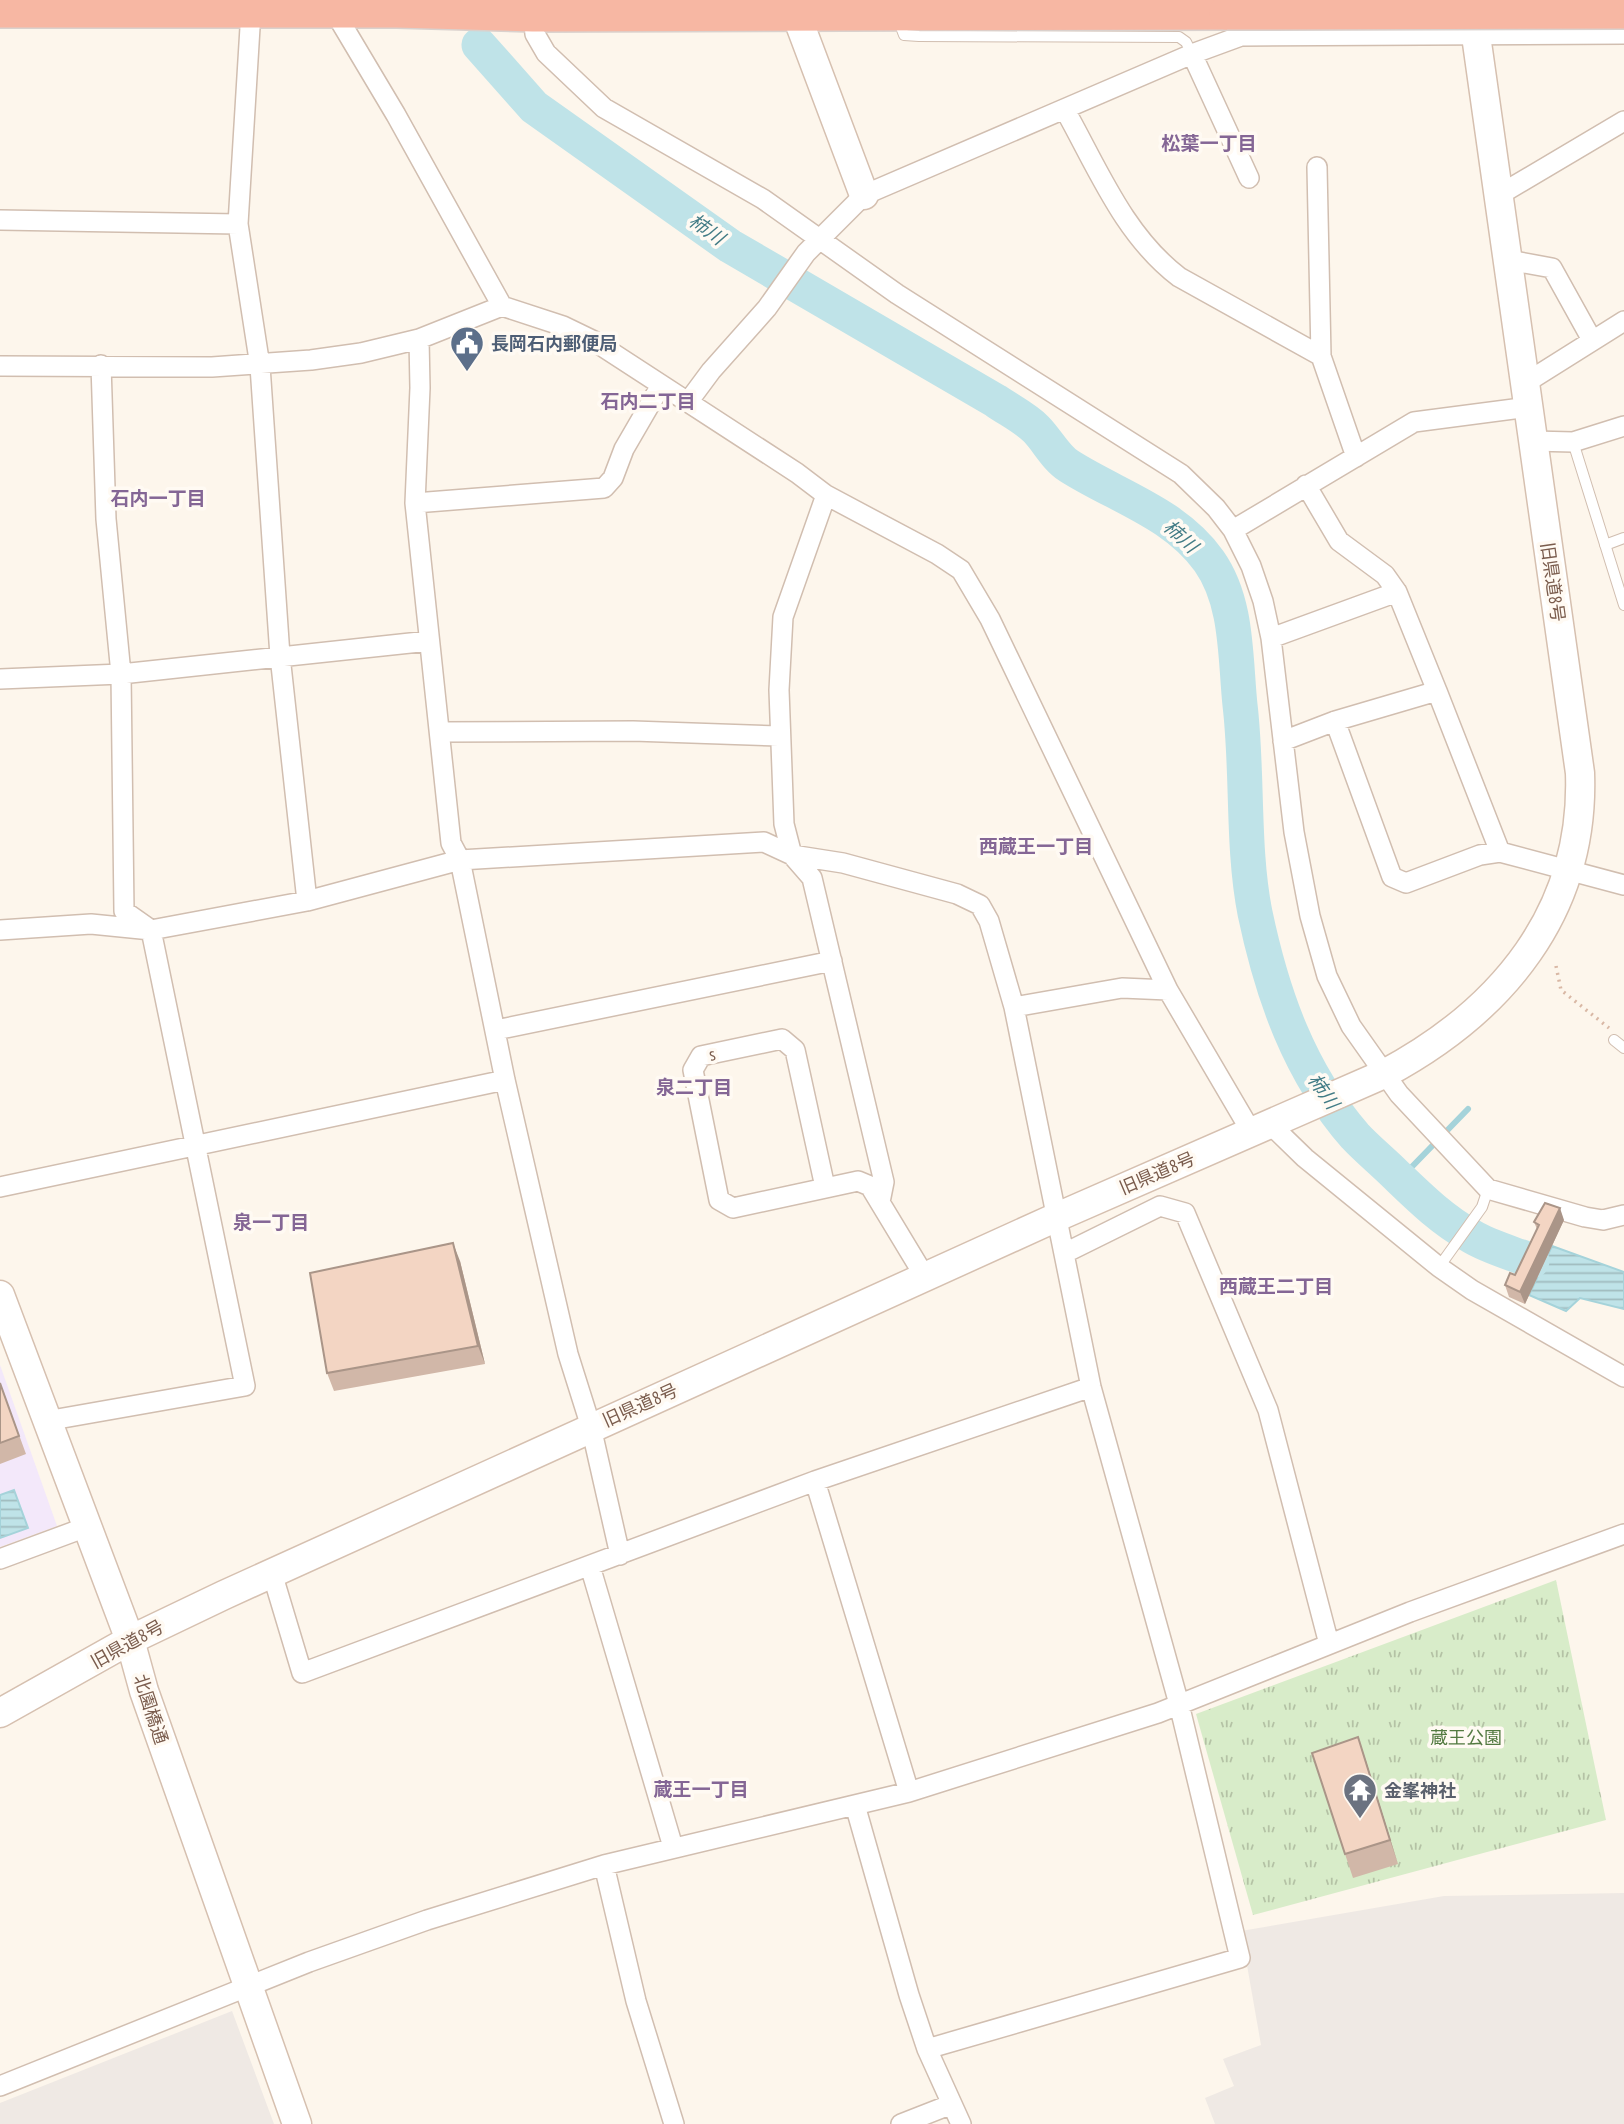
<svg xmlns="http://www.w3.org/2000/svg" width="1624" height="2124" font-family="'PT Sans Narrow','Noto Sans JP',sans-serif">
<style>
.industrial{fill:#efe9e4}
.education{fill:#f3e8fa}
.grass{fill:url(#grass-tufts)}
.water{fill:url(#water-rules);stroke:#a5d3da;stroke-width:2}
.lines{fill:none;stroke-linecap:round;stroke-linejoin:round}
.stream{stroke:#a5d3da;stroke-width:6}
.river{stroke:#bfe3e8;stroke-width:35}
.lane-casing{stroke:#d1beb0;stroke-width:12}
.street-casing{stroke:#d1beb0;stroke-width:22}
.secondary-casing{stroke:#d6c0b0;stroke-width:31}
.highway-casing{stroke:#dad1cd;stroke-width:38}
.path{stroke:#d9b8a5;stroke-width:3.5;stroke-dasharray:2 5;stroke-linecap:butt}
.lane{stroke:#fff;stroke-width:10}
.street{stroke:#fff;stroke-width:19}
.secondary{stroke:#fff;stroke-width:28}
.highway{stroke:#f7b7a3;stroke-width:35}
.highway-bridge-casing{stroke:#dad1cd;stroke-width:38;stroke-linecap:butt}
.highway-bridge{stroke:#f7b7a3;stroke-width:35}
.wall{fill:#d1b7a8}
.shaded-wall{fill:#aa9588}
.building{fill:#f3d5c3;stroke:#aa9588;stroke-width:2}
.labels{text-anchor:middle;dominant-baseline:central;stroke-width:7;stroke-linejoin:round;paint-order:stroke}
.service-label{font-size:18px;font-weight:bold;fill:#4e5e75;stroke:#fffaf3;text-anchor:start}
.street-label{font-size:18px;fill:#7a5c4d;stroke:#fffaf3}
.park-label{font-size:18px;fill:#537a41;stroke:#fffaf3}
.worship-label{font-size:18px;font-weight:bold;fill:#5b616d;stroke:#fffaf3;text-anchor:start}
.neighbourhood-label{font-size:19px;font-weight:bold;fill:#846695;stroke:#fffaf3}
.water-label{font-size:19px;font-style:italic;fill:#437c86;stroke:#fffaf3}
</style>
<defs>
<pattern id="grass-tufts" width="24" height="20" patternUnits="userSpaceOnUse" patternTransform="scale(1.75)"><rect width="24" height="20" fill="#d8ecc9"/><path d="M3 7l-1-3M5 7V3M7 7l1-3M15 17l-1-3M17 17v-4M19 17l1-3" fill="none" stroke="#b4c2a5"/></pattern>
<pattern id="water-rules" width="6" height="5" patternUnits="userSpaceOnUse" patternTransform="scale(1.75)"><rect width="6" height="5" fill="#bfe3e8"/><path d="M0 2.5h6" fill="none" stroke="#a0bbbe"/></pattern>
</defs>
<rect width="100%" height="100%" fill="#fdf6ec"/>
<path class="industrial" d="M 1624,1893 L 1624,2124 L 1215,2124 L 1205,2098 L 1234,2086 L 1223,2059 L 1261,2045 L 1241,1931 L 1444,1896 Z
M 232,2011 L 274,2124 L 0,2124 L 0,2103 Z"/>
<path class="education" d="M 0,1365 L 57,1526 L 0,1547 Z"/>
<path class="grass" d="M 1556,1580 L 1606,1820 L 1253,1915 L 1196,1714 Z"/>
<path class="water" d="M 1552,1246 L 1624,1272 L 1624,1309 L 1580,1298 L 1566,1311 L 1529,1295 Z
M 14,1490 L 28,1528 L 0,1538 L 0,1495 Z"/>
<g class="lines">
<path class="stream" d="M 1400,1179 L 1468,1109"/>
<path class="river" d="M 479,45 L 534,107 L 730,246 L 996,401 C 1009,410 1025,418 1036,429 C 1047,440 1056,458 1069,466 C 1116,496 1175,513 1209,561 C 1238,602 1235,657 1240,705 C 1248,772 1242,848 1255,913 C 1272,994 1299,1072 1355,1136 C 1367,1149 1382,1161 1395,1174 C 1419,1197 1441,1219 1471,1236 C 1489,1247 1512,1253 1532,1261"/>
<g class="lane-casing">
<path id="lane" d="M 898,19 L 904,35 L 919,36 L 1179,37 L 1186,42 L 1192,54
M 1573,442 L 1624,605
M 1605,545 L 1624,538
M 1614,1040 L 1624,1048
M 1439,1267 L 1482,1207 L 1488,1189"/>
</g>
<g class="street-casing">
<path id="street" d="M 251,11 L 238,224 L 260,366 L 280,656 L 307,901
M 334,11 L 396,115 L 502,306
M 533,14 L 535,34 L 546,53 L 604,108 L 763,199 L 897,294 L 1181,474 L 1216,508 L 1233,530 L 1251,566 L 1263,601 L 1271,638 L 1294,832 L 1310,916 L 1327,976 L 1351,1026 L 1399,1094 L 1488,1189 L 1585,1217 L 1603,1220 L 1624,1215
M 1192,54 L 1249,178
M 1065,110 C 1098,169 1124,235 1179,277 L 1321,356 L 1356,457
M 1317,167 L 1321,356
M 1499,195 L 1624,121
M 0,220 L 238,224
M 1508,260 L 1552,268 L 1592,340
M 419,339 L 420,388 L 415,503 L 451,843 L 460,860 L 505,1080 L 568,1354 L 591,1427 L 620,1555
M 0,366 L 212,367 L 311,360 L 361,353 L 419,339 L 502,306 L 563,326 L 594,341 L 797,473 L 826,495 L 937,554 L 961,570 L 990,619 L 1168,990 L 1252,1133
M 1527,382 L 1624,321
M 688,402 L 711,371 L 767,308 L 806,253 L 864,195 L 1192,54 L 1241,36 L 1624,34
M 1533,441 L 1573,442 L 1624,426
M 1306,485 L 1339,541 L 1385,575 L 1397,592 L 1437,691
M 826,495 L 783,617 L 779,690 L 784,824 L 792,855 L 812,878 L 884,1182 L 880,1202
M 415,503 L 604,488 L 613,478 L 624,449 L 660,387
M 1233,530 L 1414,422 L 1529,407
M 1271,638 L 1397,592
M 0,679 L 121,674 L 429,641
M 1335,721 L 1392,877 L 1406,883 L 1480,855 L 1500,852 L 1624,885
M 441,732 L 633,731 L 779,736
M 1283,741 L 1335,721 L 1437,691 L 1500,852
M 0,930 L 91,924 L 151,930 L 307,901 L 460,860 L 764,842 L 792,855 L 843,863 L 957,894 L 980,905 L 989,921 L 1014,1007 L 1091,1387 L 1179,1704 L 1240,1958 L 927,2049
M 1014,1007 L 1122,988 L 1168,990
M 496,1030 L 832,961
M 1271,1125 L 1305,1158 L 1439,1267 L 1472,1290 L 1624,1377
M 0,1187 L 505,1080
M 825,1187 L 795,1050 L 782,1039 L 701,1056 L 693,1070 L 719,1200 L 733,1208 L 858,1181 L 870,1186 L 925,1277
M 1065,1253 L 1160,1206 L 1185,1213 L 1268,1410 L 1329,1644
M 46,1421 L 245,1386 L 151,930 L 124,911 L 121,674 L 106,519 L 101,365
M 815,1481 L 909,1792
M 0,1559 L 89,1526
M 590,1566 L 673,1847
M 272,1573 L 302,1673 L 815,1481 L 1091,1387
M 855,1805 L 909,1995 L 927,2049 L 961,2124
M 604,1865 L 636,2001 L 674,2124
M 0,2086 L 309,1962 L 427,1920 L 604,1865 L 909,1792 L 1158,1713 L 1410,1612 L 1624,1534
M 901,2124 L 952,2104"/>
</g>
<g class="secondary-casing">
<path id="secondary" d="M 796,14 L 864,195
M 0,1295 L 130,1640 L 144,1691 L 297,2124
M 0,1713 L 130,1640 L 224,1595 L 1057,1217 L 1384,1074 C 1502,1011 1585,912 1580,773 L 1471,0"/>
</g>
<g class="highway-casing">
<path id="highway" d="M 0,10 L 397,10 L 533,14 L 1227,12"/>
</g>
<path class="path" d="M 1556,966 L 1561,990 L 1609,1028"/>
<use href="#lane" class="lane"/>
<use href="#street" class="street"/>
<use href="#secondary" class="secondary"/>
<use href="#highway" class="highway"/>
<g class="highway-bridge-casing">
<path id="highway-bridge" d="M 1227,12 L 1624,11"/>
</g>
<use href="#highway-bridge" class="highway-bridge"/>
</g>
<path class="wall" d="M 1564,1220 L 1525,1304 L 1509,1297 L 1505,1285 L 1515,1275 L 1537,1229 L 1534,1222 Z
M 460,1261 L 485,1364 L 334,1391 L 327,1373 Z
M 0,1383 L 26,1454 L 0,1464 Z
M 1366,1761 L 1398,1864 L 1353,1878 L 1345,1854 Z"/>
<path class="shaded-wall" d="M 1560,1208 L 1564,1220 L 1525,1304 L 1520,1292 Z
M 453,1243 L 460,1261 L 485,1364 L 478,1346 Z
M 1358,1737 L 1366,1761 L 1398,1864 L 1390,1840 Z"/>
<path class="building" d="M 1545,1203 L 1560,1208 L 1520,1292 L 1505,1285 L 1510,1273 L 1515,1275 L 1539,1225 L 1534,1222 Z
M 453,1243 L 478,1346 L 327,1373 L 310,1273 Z
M 0,1383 L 19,1436 L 0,1443 Z
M 1358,1737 L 1390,1840 L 1345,1854 L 1312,1753 Z"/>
<defs>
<g id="civic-pin" transform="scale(1.75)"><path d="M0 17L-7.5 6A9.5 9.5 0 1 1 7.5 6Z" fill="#5c6f8a" stroke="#fffaf3"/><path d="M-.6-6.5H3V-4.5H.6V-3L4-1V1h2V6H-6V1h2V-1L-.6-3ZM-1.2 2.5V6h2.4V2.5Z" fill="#fff"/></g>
<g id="temple-pin" transform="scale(1.75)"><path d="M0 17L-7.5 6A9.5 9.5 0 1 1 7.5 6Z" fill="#6b7280" stroke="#fffaf3"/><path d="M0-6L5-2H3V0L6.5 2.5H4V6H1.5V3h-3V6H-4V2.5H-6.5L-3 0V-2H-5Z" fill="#fff"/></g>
</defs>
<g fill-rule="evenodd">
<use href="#civic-pin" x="467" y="343"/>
<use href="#temple-pin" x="1360" y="1790"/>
</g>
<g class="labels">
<g class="service-label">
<text x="491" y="343">長岡石内郵便局</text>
</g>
<g class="street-label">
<text transform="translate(1553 582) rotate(82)">旧県道8号</text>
<text transform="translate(712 1054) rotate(-13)">s</text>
<text transform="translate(1157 1173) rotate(-23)">旧県道8号</text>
<text transform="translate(640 1405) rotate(-24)">旧県道8号</text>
<text transform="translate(127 1644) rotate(-29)">旧県道8号</text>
<text transform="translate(151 1709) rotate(72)">北園橋通</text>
</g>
<g class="park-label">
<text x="1466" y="1737">蔵王公園</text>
</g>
<g class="worship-label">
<text x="1384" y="1790">金峯神社</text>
</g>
<g class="neighbourhood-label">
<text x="1209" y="143">松葉一丁目</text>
<text x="648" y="401">石内二丁目</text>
<text x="158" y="498">石内一丁目</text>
<text x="1036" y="846">西蔵王一丁目</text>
<text x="694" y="1087">泉二丁目</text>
<text x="271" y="1222">泉一丁目</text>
<text x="1276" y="1286">西蔵王二丁目</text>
<text x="701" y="1789">蔵王一丁目</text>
</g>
<g class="water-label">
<text transform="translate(707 229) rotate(35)">柿川</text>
<text transform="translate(1181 536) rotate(42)">柿川</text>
<text transform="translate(1324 1091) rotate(55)">柿川</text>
</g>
</g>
</svg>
